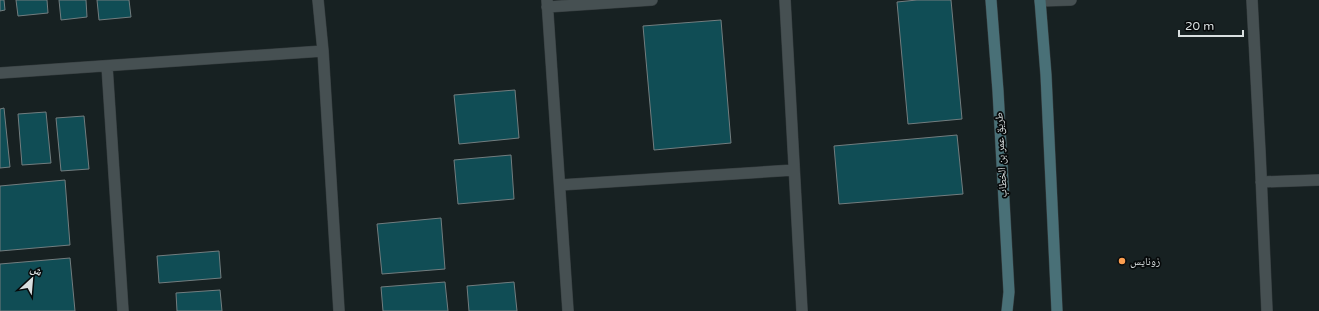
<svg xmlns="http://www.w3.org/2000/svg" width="1319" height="311" font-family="'Varela Round','Noto Naskh Arabic',sans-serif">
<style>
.building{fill:#104d55;stroke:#727d7f}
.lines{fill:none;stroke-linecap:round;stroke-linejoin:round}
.minor-casing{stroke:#363d3f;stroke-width:12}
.secondary-casing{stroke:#363d3f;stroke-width:12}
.minor{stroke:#465052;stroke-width:11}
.secondary{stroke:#497077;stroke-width:11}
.poi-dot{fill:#fb9e50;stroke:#06090a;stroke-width:1.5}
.labels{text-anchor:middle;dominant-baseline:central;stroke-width:3.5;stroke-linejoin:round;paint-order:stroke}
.street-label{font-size:11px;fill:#d9dfe0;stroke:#06090a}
.poi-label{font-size:11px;fill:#d9dfe0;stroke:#06090a;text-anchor:start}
</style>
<rect width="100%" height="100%" fill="#172122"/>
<path class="building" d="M 0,0 L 4,0 L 5,10 L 0,11 Z
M 16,0 L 47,0 L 48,13 L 18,16 Z
M 59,0 L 86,0 L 87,17 L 61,20 Z
M 97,0 L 129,0 L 131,17 L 99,20 Z
M 917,0 L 951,0 L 962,119 L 908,124 L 897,2 Z
M 721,20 L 731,143 L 654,150 L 643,26 Z
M 515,90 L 519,138 L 459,144 L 454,95 Z
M 4,108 L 10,167 L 0,168 L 0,109 Z
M 46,112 L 51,163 L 22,165 L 18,114 Z
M 84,116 L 89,169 L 61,171 L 56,118 Z
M 957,135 L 963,194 L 839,204 L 834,146 Z
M 511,155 L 514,199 L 458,204 L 454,160 Z
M 65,180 L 70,245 L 0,251 L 0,186 Z
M 441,218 L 445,269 L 382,274 L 377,224 Z
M 219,251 L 221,278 L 159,283 L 157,256 Z
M 70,258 L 75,311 L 0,311 L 0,264 Z
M 445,282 L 448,311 L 383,311 L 381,287 Z
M 514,282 L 517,311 L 469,311 L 467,286 Z
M 220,290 L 222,311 L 177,311 L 176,293 Z"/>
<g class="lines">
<g class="minor-casing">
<path id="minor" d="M 318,0 L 323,51 L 339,311
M 547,0 L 568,311
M 785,0 L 802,311
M 1252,0 L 1260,152 L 1267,311
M 1040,1 L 1071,0
M 547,7 L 652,0
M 107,66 L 123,311
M 0,73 L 323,51
M 1261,182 L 1319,180
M 560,185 L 794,170"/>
</g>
<g class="secondary-casing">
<path id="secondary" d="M 991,0 L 998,91 L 1009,292 L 1007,311
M 1040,0 L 1046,75 L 1057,311"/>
</g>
<use href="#minor" class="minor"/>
<use href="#secondary" class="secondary"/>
</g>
<circle class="poi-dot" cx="1122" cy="261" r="4"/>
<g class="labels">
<g class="street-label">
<text transform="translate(1001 155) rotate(-93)">طريق عمر بن الخطاب</text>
</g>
<g class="poi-label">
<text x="1130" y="261">زونايس</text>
</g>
</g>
<g transform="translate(32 279) rotate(26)" stroke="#06090a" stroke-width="3" paint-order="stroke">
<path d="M0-3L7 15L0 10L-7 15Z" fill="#d9dfe0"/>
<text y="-6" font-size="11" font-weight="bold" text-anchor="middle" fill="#d9dfe0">ش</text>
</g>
<path d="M1179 30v6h64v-6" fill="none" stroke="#d9dfe0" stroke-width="2"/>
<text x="1185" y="30" font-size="12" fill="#d9dfe0" stroke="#06090a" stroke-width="3" paint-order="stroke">20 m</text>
</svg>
